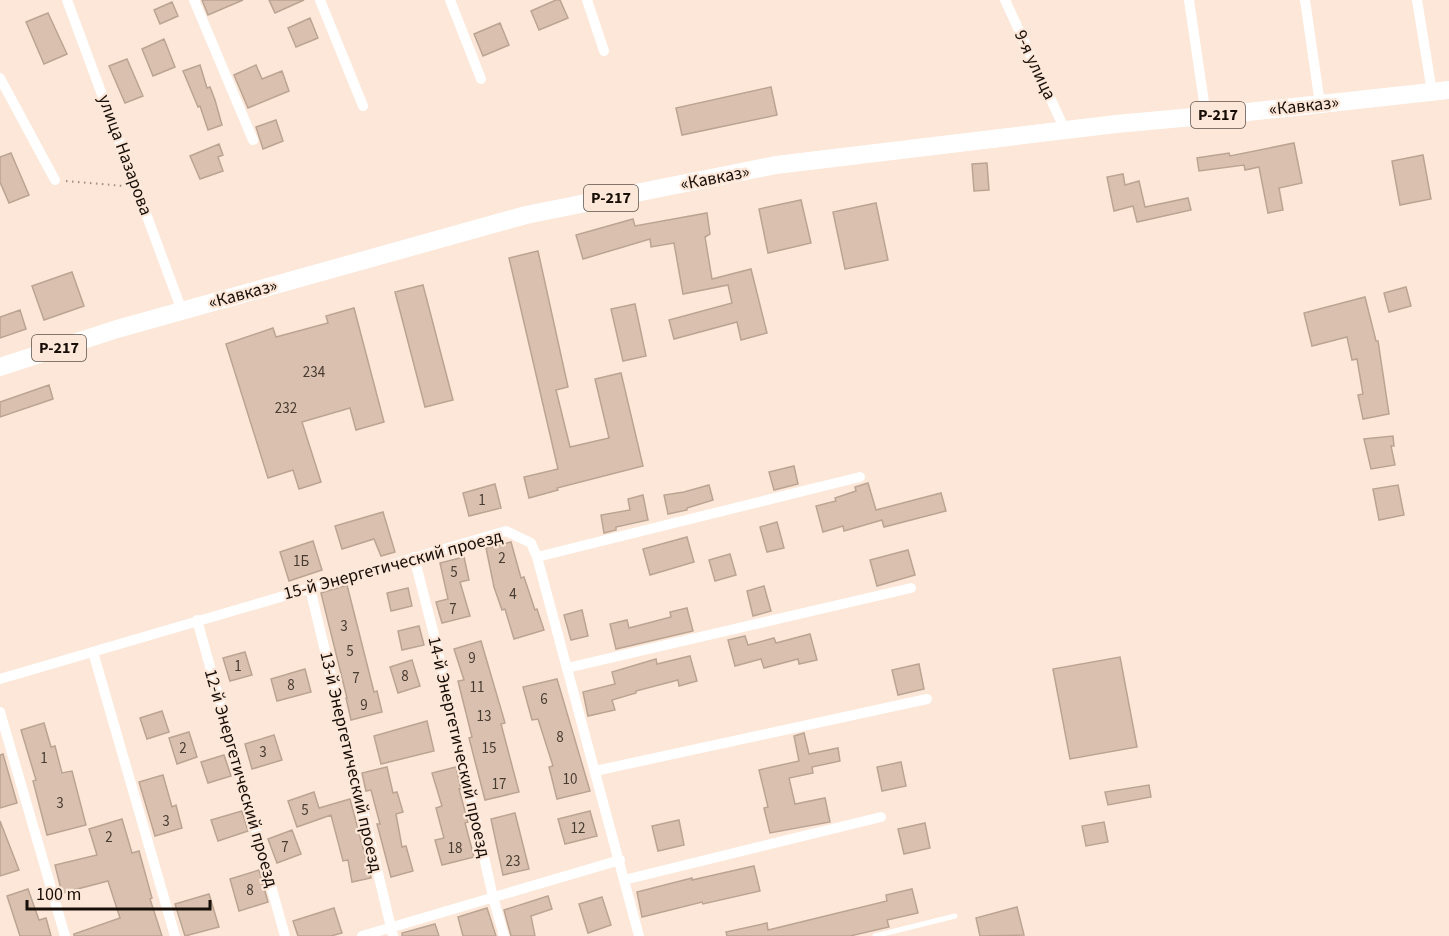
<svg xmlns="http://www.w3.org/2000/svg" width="1449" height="936" font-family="'Source Sans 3',sans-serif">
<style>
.building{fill:#dac1af;stroke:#bca492;stroke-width:1.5}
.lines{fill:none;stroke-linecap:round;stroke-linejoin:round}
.path{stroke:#9d8d82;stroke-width:2;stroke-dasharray:1.5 4.5;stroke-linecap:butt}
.service{stroke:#fff;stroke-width:5}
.minor{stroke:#fff;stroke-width:10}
.trunk{stroke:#fff;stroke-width:18}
.labels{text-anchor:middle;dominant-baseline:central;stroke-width:4.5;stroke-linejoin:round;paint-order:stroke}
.number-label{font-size:15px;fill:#483b32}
.shield{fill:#fce7d8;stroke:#5c4f46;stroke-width:1.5}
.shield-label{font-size:16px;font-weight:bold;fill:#170e08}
.street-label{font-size:18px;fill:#170e08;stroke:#fce7d8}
</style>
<rect width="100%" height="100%" fill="#fce7d8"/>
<path class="building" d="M 202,0 L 243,0 L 208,15 Z
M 269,0 L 304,0 L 275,13 Z
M 556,0 L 560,0 L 568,18 L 539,30 L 531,11 Z
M 172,2 L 178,16 L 160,24 L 154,10 Z
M 48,13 L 67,54 L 44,64 L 26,22 Z
M 310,18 L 318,38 L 296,47 L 288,28 Z
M 500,23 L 509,45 L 483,56 L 474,34 Z
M 164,39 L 175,67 L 153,76 L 142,49 Z
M 127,59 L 143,96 L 125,103 L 109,66 Z
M 200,65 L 207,88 L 210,87 L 215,100 L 222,125 L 208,130 L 200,106 L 198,107 L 183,71 Z
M 256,65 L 262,79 L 282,71 L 289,91 L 248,108 L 234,75 Z
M 771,87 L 777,115 L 682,135 L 676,108 Z
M 276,120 L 283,141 L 263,149 L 256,127 Z
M 1294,143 L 1302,183 L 1279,188 L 1283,210 L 1268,213 L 1259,167 L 1245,170 L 1244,165 L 1199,171 L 1197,158 L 1229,153 L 1230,156 Z
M 219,144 L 223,155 L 218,157 L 223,171 L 200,179 L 190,156 Z
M 11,153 L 29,195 L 9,203 L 0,182 L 0,157 Z
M 1423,155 L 1431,199 L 1400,205 L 1392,161 Z
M 987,163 L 989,190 L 974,191 L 972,164 Z
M 1123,174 L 1125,185 L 1139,181 L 1145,207 L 1188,198 L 1191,210 L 1137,222 L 1133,206 L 1114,211 L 1107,177 Z
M 801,200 L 811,243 L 768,253 L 759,209 Z
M 876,203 L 888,260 L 845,269 L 833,212 Z
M 707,213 L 710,234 L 705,237 L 712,279 L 751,269 L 767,333 L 741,340 L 737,322 L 674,339 L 669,320 L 732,303 L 728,285 L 683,294 L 674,243 L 651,247 L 650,239 L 583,259 L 576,235 L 633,219 L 635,226 Z
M 538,251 L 568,387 L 556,390 L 570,447 L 609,438 L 595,379 L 621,373 L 643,466 L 557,488 L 558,490 L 529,498 L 524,477 L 558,469 L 509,258 Z
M 72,272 L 84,306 L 44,320 L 32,286 Z
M 423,285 L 453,400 L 425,407 L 395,292 Z
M 1406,287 L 1411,306 L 1389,312 L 1384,293 Z
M 1365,297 L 1376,341 L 1378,341 L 1389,414 L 1363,419 L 1358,395 L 1363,394 L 1357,359 L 1352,360 L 1347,337 L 1312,346 L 1304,313 Z
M 635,304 L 646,356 L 623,361 L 611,309 Z
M 354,308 L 384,422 L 356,430 L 350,408 L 302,422 L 321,482 L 299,489 L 293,470 L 268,478 L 226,344 L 273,328 L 276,337 L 328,323 L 326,316 Z
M 20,310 L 26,329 L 0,338 L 0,317 Z
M 49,385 L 53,399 L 0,417 L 0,402 Z
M 1393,436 L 1394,446 L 1391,446 L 1395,465 L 1371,469 L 1364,439 Z
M 794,466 L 798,484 L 774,490 L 769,472 Z
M 868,483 L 876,510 L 941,493 L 946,511 L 884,527 L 882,520 L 844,531 L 843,526 L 823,532 L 816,506 L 836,501 L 835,498 L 856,491 L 855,487 Z
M 495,484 L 501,508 L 469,516 L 463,493 Z
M 709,485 L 713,500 L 687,508 L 687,510 L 668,514 L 664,495 L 684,492 Z
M 1398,485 L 1404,515 L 1379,520 L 1373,489 Z
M 643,495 L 648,520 L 616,527 L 616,530 L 604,533 L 601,515 L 630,510 L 628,499 Z
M 383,512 L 395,552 L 381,556 L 374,539 L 342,549 L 335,526 Z
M 777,522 L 784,548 L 767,552 L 760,527 Z
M 687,537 L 694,562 L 650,575 L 643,549 Z
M 313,541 L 322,570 L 289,581 L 280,552 Z
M 511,542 L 521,578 L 524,577 L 535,610 L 537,609 L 544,630 L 514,639 L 505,609 L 502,610 L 494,587 L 486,548 Z
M 908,550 L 915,575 L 877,586 L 870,560 Z
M 730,554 L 736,575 L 715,581 L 709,560 Z
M 464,557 L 469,580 L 460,582 L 470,616 L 442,623 L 436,602 L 448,599 L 440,563 Z
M 347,585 L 374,692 L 377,691 L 382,712 L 351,720 L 346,698 L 347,698 L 321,593 Z
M 764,586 L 771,611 L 753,616 L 747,591 Z
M 408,588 L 412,606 L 391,611 L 387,593 Z
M 687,608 L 693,631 L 616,649 L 610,624 L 627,620 L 629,628 L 671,617 L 670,612 Z
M 582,610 L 588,636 L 571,640 L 564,615 Z
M 419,626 L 424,645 L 402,650 L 398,631 Z
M 810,634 L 817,660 L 799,664 L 798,659 L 764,668 L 761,659 L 735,666 L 728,640 L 745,636 L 748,645 L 774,638 L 776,643 Z
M 481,641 L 505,723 L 501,724 L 519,792 L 485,800 L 469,738 L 472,737 L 458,681 L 464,680 L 454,649 Z
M 245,652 L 252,675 L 230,681 L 223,658 Z
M 690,656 L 697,681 L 679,686 L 678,680 L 636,691 L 636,693 L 612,700 L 615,710 L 588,716 L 583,692 L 615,684 L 612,672 L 656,659 L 657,664 Z
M 1120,657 L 1137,747 L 1070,759 L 1053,669 Z
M 412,660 L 420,686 L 398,693 L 390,667 Z
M 919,664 L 924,689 L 898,695 L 892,670 Z
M 305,669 L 311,692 L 277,701 L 271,679 Z
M 557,679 L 590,791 L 557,799 L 549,767 L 553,766 L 538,719 L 532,720 L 523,687 Z
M 162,711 L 169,732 L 147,739 L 140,718 Z
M 427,721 L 434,751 L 381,764 L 374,736 Z
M 44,723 L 51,747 L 55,746 L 62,773 L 72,771 L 86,825 L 47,835 L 33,781 L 36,780 L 21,730 Z
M 189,732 L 197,757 L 177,764 L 169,738 Z
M 804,733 L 809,754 L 838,748 L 840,761 L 812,767 L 813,773 L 789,778 L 795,804 L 825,798 L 830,822 L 770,833 L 764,808 L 768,807 L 759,770 L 799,761 L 794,736 Z
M 274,735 L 282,760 L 252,769 L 245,744 Z
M 3,754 L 17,803 L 0,808 L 0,755 Z
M 224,755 L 231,776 L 208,783 L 201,762 Z
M 901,762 L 906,786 L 882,791 L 877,767 Z
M 387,767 L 393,793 L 397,792 L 403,812 L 396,814 L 402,847 L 406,846 L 413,871 L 391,877 L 377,824 L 380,824 L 371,790 L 366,791 L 362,773 Z
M 456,767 L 461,789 L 459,789 L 468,822 L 465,823 L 474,857 L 442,865 L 435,840 L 444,838 L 436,808 L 442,806 L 432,773 Z
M 163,775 L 172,807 L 176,805 L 182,828 L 155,836 L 139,782 Z
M 1149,785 L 1151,797 L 1108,805 L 1105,792 Z
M 314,792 L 319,808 L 350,799 L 371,878 L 352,882 L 348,860 L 343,861 L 331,815 L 297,827 L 288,801 Z
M 242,811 L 248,831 L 218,841 L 211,820 Z
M 590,811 L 597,836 L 565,844 L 558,819 Z
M 515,813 L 529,869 L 503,875 L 491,819 Z
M 122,819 L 132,853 L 139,851 L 152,898 L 150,899 L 162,936 L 74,936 L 74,934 L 120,918 L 108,881 L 62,893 L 55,865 L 97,855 L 89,829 Z
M 679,820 L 684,845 L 658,851 L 652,826 Z
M 0,821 L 19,870 L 0,876 Z
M 1104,822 L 1108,842 L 1086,846 L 1082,826 Z
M 925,823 L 930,848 L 904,854 L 898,829 Z
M 292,830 L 301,854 L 277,863 L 268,839 Z
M 754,866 L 760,891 L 703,904 L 702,902 L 642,917 L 637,892 L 692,878 L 692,880 Z
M 259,870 L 268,902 L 239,911 L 230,879 Z
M 28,889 L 39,920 L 46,918 L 51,936 L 20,936 L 7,896 Z
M 912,889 L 918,913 L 887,920 L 889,927 L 850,936 L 727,936 L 726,932 L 767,923 L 768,930 L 887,901 L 886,895 Z
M 209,894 L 219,927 L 185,936 L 175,904 Z
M 548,896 L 552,909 L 531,916 L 535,936 L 511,936 L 504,910 Z
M 602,897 L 611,925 L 588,933 L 579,904 Z
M 1017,907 L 1024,935 L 980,936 L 976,918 Z
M 334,908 L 342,933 L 331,936 L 298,936 L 293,921 Z
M 487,908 L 496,936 L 463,936 L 458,917 Z
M 435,924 L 439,936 L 402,936 L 402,933 Z"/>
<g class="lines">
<path class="path" d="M 66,181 L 124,186"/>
<path class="service" d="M 875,936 L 955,916"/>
<path class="minor" d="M 67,0 L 182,311
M 194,0 L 253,140
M 320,0 L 363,106
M 450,0 L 481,79
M 587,0 L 604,51
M 1005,0 L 1065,130
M 1189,0 L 1206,116
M 1305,0 L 1320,104
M 1417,0 L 1432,92
M 0,78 L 55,180
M 414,557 L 434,635 L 493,897 L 504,936
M 537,557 L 860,477
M 310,588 L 393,936
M 197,620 L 285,936
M 93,652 L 175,936
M 567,668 L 911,588
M 0,679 L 506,531 L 531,543 L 537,557 L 639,936
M 0,712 L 65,936
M 595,771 L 927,699
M 624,880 L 881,817
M 362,936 L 620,860"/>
<path class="trunk" d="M 0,367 L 117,329 L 526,215 L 776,165 L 1116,124 L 1248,112 L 1449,90"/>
</g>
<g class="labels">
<g class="number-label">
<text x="314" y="372">234</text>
<text x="286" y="408">232</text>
<text x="482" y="500">1</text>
<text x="502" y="558">2</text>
<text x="301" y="561">1Б</text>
<text x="454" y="572">5</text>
<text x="513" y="594">4</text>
<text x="453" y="609">7</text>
<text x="344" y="626">3</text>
<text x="350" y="651">5</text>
<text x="472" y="658">9</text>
<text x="238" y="666">1</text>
<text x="405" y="676">8</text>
<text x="356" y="678">7</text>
<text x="291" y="685">8</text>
<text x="477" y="687">11</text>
<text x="544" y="699">6</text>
<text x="364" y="705">9</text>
<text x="484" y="716">13</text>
<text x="560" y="737">8</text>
<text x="183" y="748">2</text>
<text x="489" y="748">15</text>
<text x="263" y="752">3</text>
<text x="44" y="758">1</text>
<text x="570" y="779">10</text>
<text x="499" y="784">17</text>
<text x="60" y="803">3</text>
<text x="305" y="810">5</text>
<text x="166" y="821">3</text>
<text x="578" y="828">12</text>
<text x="109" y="837">2</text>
<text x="285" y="847">7</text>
<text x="455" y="848">18</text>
<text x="513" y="861">23</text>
<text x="250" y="890">8</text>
</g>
<g class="shield">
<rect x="1191" y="102" width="54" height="26" rx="4.5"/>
<rect x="584" y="185" width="54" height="26" rx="4.5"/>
<rect x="32" y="335" width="54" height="26" rx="4.5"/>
</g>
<g class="shield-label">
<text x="1218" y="115">Р-217</text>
<text x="611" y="198">Р-217</text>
<text x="59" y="348">Р-217</text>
</g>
<g class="street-label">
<text transform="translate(1035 65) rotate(65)">9-я улица</text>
<text transform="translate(1304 106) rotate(-6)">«Кавказ»</text>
<text transform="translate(125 155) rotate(70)">улица Назарова</text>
<text transform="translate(715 178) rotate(-11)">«Кавказ»</text>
<text transform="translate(243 294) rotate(-15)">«Кавказ»</text>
<text transform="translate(393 565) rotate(-15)">15-й Энергетический проезд</text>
<text transform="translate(459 747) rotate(77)">14-й Энергетический проезд</text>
<text transform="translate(351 762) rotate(77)">13-й Энергетический проезд</text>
<text transform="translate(241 778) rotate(74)">12-й Энергетический проезд</text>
</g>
</g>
<path d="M27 900v9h183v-9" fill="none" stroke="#170e08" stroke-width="3"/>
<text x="36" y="900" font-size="18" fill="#170e08" stroke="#fce7d8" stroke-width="4.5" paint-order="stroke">100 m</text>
</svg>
